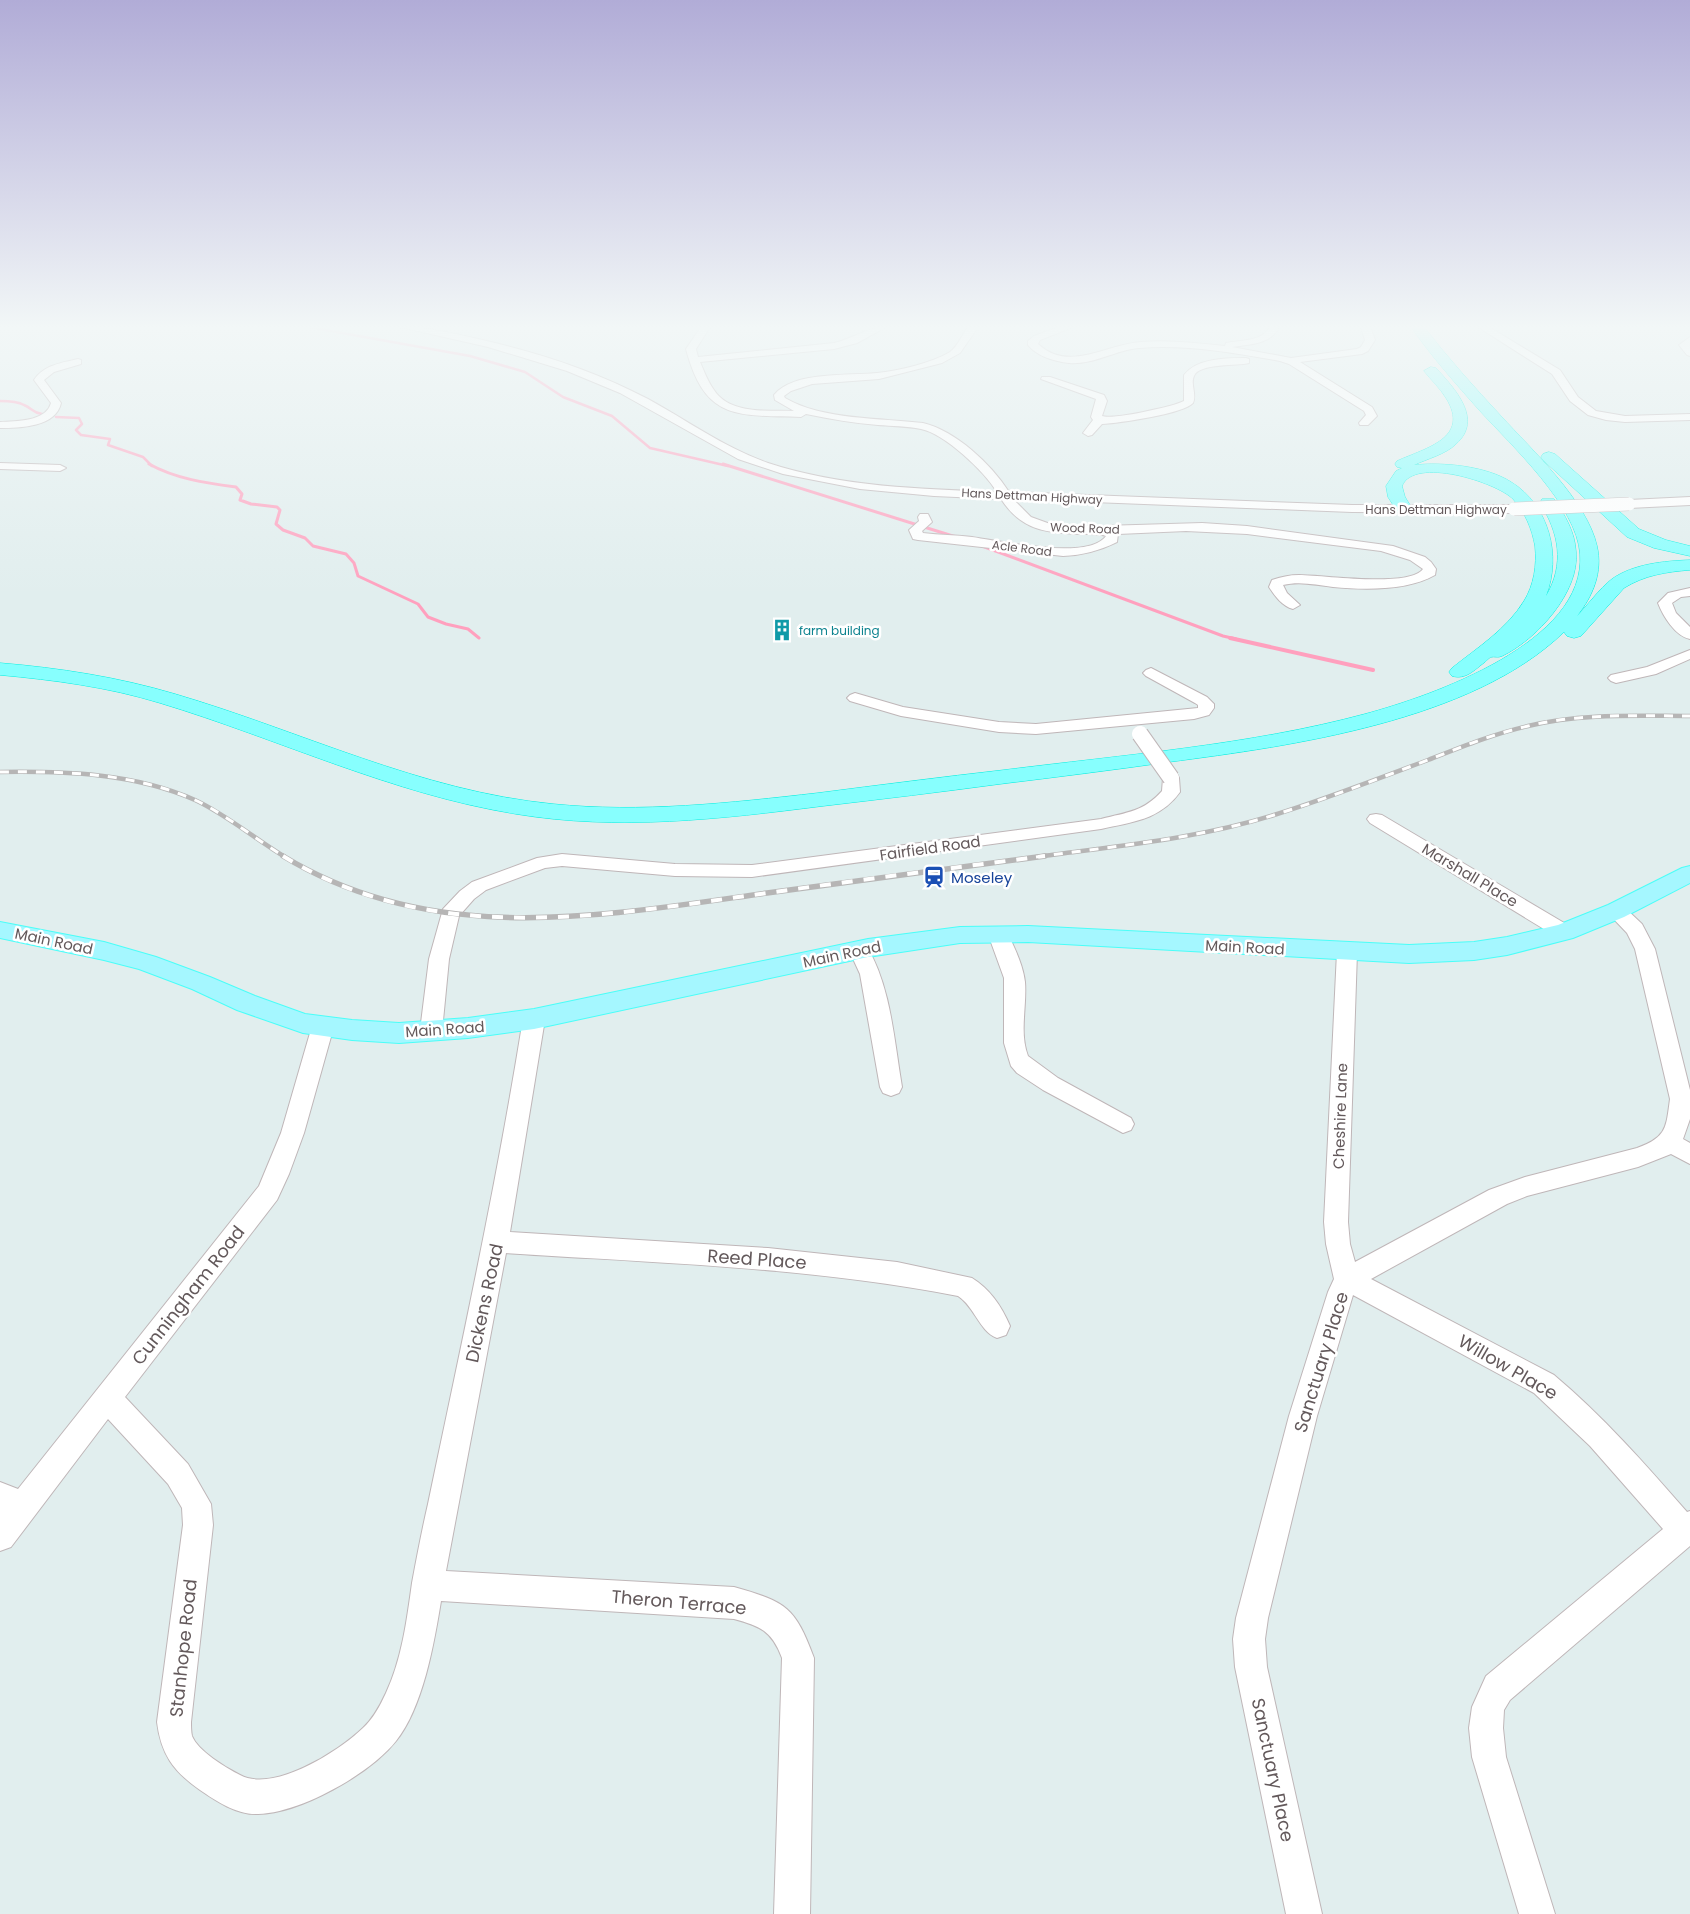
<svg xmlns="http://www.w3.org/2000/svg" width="1690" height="1914" font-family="Poppins,sans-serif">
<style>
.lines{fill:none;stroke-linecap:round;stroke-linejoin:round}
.stream-far2{stroke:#ffa0be;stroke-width:2.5}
.stream-far1{stroke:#ffa0be;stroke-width:3}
.stream{stroke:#ffa0be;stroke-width:4}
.minor-casing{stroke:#bfb6b8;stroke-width:2}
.major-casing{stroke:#4afef8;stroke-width:2}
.highway-casing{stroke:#00efe0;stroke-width:1}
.minor{fill:#fff;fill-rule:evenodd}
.major{fill:#a5f7ff;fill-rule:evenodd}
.highway{fill:#87fffe;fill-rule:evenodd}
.rail-far1-casing{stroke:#b6b5b5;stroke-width:4.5}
.rail-casing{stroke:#b6b5b5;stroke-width:5.5}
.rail-far1{stroke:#fff;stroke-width:3;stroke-dasharray:9;stroke-linecap:butt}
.rail{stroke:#fff;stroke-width:4;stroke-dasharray:11;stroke-linecap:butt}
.minor-bridge-far1-casing{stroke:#bfb6b8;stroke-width:14;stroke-linecap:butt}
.minor-bridge-casing{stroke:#bfb6b8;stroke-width:18;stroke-linecap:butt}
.minor-bridge-far1{stroke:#fff;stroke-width:13}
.minor-bridge{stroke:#fff;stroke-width:16}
.labels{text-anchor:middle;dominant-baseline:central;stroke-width:5;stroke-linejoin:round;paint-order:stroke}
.far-street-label{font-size:12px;fill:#63595b;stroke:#fff}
.far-culture-label{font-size:12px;fill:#0d838f;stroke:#fff;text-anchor:start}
.street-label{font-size:15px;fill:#63595b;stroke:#fff}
.transit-label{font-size:15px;fill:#164399;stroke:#fff;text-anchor:start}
.near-street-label{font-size:18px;fill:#63595b;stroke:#fff}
</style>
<rect width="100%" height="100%" fill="#e1eeee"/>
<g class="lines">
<path class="stream-far2" d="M 309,327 L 470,356 L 525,372 L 563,397 L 612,416 L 650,448 L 728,466
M 0,401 C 8,401 17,401 24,405 C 32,408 33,413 42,414
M 56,417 L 79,418 L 82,424 L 76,430 L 81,435 L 110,439 L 108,445 L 143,457 L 152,466"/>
<path class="stream-far1" d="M 149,464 C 176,479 206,483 236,487 L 242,494 L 240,500 L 251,504 L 277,507 L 280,510 L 276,524 L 283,530 L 305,538 L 313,546 L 346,554 L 354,563 L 358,576 L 418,604 L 428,617 L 446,624 L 468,629 L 479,638
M 723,464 L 956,537
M 982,546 L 1223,636 L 1236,639"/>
<path class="stream" d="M 1230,638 L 1373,670"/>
<g class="minor-casing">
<path id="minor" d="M 400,327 C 426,327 452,333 478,339 C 537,352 595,371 648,399 C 688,421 725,448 768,463 C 841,487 921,489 997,492 C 984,471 945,434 921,429 C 907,426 892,426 878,425 C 854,423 830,419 806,414 L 801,417 C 737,415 705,421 686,349 L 701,327 L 710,327 L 696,349 L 698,357 L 834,343 C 852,339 868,327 886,327 L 857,343 L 834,349 L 700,362 C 704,371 708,382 714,390 C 730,415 769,410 794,411 L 775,400 L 774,395 C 794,371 847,376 877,373 C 897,371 932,363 950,352 C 958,346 962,335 968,327 L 978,327 L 960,353 L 942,363 L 879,379 L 812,384 L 791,391 L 784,396 L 785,398 C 822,420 881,418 923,423 C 956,431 991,464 1009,492 L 1352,505 L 1514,505 L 1520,509 L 1514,513 L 1352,512 L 1013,499 L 1031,517 L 1053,525 L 1103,526 L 1202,523 L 1247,526 L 1393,546 L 1425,557 L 1431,562 L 1436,569 L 1435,575 C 1407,591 1364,590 1333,587 C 1316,585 1300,581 1283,585 L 1287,593 L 1300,605 L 1293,609 C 1282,606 1275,596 1269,587 L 1272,580 C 1281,577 1289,575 1299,575 C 1322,575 1409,588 1423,569 L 1410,560 L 1381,551 L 1247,534 L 1186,531 L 1118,534 L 1117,542 C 1099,551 1083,555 1063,556 L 918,540 L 913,539 L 909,530 L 919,521 L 918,517 L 920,514 L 928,514 L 932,522 L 922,531 L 923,533 C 939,535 956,535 972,537 C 1000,541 1088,561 1106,536 C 1099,533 1090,534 1083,534 C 1046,533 1022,531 1001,499 L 934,496 L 860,489 L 783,474 L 738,459 L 620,393 L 567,371 L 488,347 Z
M 1059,327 L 1073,327 L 1040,340 L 1038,344 C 1069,373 1106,344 1141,342 C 1169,340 1197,343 1225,346 L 1226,343 C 1240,340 1262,342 1270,327 L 1279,327 C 1270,345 1250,344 1232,347 L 1291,358 L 1357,349 L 1361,347 L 1365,340 L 1361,327 L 1370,327 L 1375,340 L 1368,351 L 1362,354 L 1300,362 L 1372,407 L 1377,416 L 1368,425 L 1360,425 L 1359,423 L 1366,415 L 1364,411 L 1289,364 L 1280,361 C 1234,353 1186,344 1139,348 C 1115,350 1094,365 1069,363 C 1054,361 1038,357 1028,345 L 1028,341 L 1034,336 Z
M 1478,327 L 1489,327 L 1560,370 L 1578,397 L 1596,411 L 1625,416 L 1690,414 L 1690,420 L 1625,422 L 1606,420 L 1588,415 L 1570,401 L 1552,374 Z
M 1690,337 L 1690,356 L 1687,355 L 1679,345 Z
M 1246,358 L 1249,359 L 1249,363 C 1238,366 1199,363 1194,376 C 1190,384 1197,394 1193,403 C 1183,414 1119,423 1102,424 L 1092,435 L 1088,436 L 1083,433 L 1093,420 L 1091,417 L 1096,399 L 1041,379 L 1042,377 L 1050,377 L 1104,395 L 1107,401 L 1102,416 C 1112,420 1172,407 1184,401 L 1184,375 C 1197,358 1226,358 1246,358 Z
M 78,359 L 81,360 L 81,364 L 54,372 L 44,380 L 61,403 C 56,427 20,428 0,428 L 0,422 C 16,421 46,422 51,403 L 34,380 C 44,365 61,363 78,359 Z
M 0,463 L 60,465 L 66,468 L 60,471 L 0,469 Z
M 1690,497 L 1690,505 L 1629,508 L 1623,504 L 1629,500 Z
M 1690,588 L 1690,596 L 1681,597 L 1672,603 L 1676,613 L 1690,627 L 1690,639 C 1675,636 1663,616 1658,603 L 1668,593 Z
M 1690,650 L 1690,659 L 1656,674 L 1616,683 L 1611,681 L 1608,678 L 1611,675 L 1647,667 Z
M 1151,668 L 1207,697 L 1214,704 L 1214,708 L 1209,715 L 1194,719 L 1036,734 L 999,732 L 901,716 L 850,701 L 847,698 L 850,695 L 855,693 L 903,707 L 999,722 L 1036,724 L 1198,708 L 1198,705 L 1195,703 L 1146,676 L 1143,673 L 1146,670 Z
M 1171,773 L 1177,774 L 1179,778 L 1180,792 C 1160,820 1132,822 1101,829 L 752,877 L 675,876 L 562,866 L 545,868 L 486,890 L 474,899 L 459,916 L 449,959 L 442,1031 L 439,1037 L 431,1039 L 423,1037 L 420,1031 L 429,959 L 443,909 L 460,891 L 472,882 L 537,858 L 562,854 L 675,864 L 752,865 L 1101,819 C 1128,812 1143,812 1162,791 L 1163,778 L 1165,774 Z
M 1376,814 L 1382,815 L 1571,927 L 1574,932 L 1571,937 L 1564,939 L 1557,937 L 1370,823 L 1367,819 L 1370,815 Z
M 1616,905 L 1623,906 L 1642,924 L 1655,949 L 1690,1090 L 1690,1119 L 1683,1139 L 1690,1143 L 1690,1164 L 1671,1154 L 1638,1167 L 1527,1196 L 1507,1204 L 1371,1279 L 1554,1375 C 1603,1416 1645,1464 1687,1512 L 1690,1511 L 1690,1546 L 1510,1700 L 1504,1710 L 1503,1728 L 1506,1757 L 1555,1914 L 1519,1914 L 1472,1757 L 1469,1728 L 1472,1707 L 1486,1676 L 1663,1529 L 1590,1446 L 1534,1393 L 1353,1295 L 1317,1416 L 1268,1618 L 1265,1639 L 1267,1667 L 1322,1914 L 1286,1914 L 1235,1667 L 1233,1639 L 1236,1618 L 1289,1416 L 1328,1292 L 1334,1279 L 1326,1244 L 1324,1222 L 1337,952 L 1340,947 L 1347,945 L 1354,947 L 1357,952 L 1348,1222 L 1350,1244 L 1355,1262 L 1489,1190 L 1525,1177 L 1637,1148 C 1667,1137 1666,1128 1670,1099 L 1635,949 L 1627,933 L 1606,911 L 1609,906 Z
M 998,927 L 1005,929 L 1008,934 C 1015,949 1023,965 1025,982 C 1027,1006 1019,1033 1028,1056 L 1058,1078 L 1131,1118 L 1134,1124 L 1131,1130 L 1123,1133 L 1043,1090 L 1017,1073 L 1011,1066 L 1004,1043 L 1004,978 L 988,934 L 991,929 Z
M 859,943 L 866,945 C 891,986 894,1040 902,1087 L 899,1093 L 891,1096 L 883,1093 L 880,1087 L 860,974 L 849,950 L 852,945 Z
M 534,1011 L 541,1014 L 545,1019 L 510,1232 L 768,1248 L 897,1262 L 972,1278 C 990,1289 1002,1307 1010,1326 L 1006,1335 L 997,1338 C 979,1331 975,1307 958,1296 C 809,1267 657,1263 506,1253 L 446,1571 L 734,1587 C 787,1602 795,1607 814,1658 L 810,1914 L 774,1914 L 782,1658 C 772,1631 760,1626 734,1619 L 441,1601 C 434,1644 423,1707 396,1741 C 370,1774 300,1813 258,1814 C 237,1815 216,1801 200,1790 C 173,1771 161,1754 157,1722 L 183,1525 L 182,1508 L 168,1484 L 108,1419 L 11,1547 L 0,1551 L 0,1482 L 18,1489 L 259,1186 L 281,1133 L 312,1026 L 316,1020 L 323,1018 L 330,1020 L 334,1026 L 304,1133 L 289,1174 L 277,1200 L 125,1397 L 188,1464 L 211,1504 L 213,1525 L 191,1722 C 191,1726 191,1732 192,1736 C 198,1751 226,1768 240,1775 C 273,1793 338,1752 363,1728 C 373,1719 380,1706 386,1693 C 402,1659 407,1619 412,1583 C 417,1556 422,1530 428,1504 C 462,1342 497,1182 523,1019 L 527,1014 Z"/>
</g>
<g class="major-casing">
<path id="major" d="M 1690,866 L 1690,883 L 1624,917 L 1573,938 L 1507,955 L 1474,960 L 1409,963 L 1028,942 L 960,943 L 868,957 L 534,1029 L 468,1038 L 399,1043 L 352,1040 L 303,1033 L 237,1010 L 192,989 L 139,969 L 104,960 L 0,938 L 0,922 L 104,942 L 156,957 L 210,977 L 255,996 L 305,1014 L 352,1020 L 399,1023 L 468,1018 L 534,1009 L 868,939 L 960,927 L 1028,926 L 1409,945 L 1474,942 L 1507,937 L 1558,925 L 1608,905 L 1682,868 Z"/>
</g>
<g class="highway-casing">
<path id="highway" d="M 1411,327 L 1424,327 C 1448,358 1474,387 1501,416 C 1532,450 1587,501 1597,546 C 1603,572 1593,596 1577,616 C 1588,605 1599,589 1612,579 C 1633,564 1664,561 1690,560 L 1690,570 C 1666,572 1645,575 1624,588 L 1581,636 L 1574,638 L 1567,636 L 1564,632 C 1472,721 1292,746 1169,762 C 1113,770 1057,777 1000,784 C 941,792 882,799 823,806 C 721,819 618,831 516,814 C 392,794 279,739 160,703 C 108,687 54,680 0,675 L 0,663 C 59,668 118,677 175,694 C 301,731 420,791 553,804 C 641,813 730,803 818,793 C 880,785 942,777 1004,770 C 1123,755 1250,745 1365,714 C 1432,696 1587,642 1580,554 C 1577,506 1512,446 1480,411 C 1456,384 1432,357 1411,327 Z
M 1431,367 L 1436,368 C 1454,388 1484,419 1456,444 C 1446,454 1427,459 1414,465 C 1443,462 1486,466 1511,482 C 1549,505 1562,556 1546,596 C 1565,564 1559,533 1540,503 L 1542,499 L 1554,499 C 1565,515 1575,532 1576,552 C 1580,592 1536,640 1502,656 C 1498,658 1494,656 1491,657 C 1490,657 1485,662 1485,662 C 1474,670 1466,680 1452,676 L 1449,672 L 1452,668 C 1477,648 1507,629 1524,601 C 1534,585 1537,565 1535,546 C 1532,529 1525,512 1513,499 C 1496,482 1414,456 1402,486 L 1405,497 L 1413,510 L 1411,514 L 1399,514 L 1388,497 L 1386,486 L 1396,471 L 1402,468 L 1397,467 L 1395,464 L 1397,461 C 1426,448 1471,438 1446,398 C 1440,388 1431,380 1424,371 Z
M 1549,452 L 1555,454 L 1639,529 L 1666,540 L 1690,546 L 1690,556 L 1654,548 L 1627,537 L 1543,460 L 1541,457 L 1543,454 Z"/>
</g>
<use href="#minor" class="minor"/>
<use href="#major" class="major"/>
<use href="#highway" class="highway"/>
<g class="rail-far1-casing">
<path id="rail-far1" d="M 0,772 C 65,771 134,773 195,800 C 227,815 255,839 285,857
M 1036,857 C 1116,846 1197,839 1274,815 C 1326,799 1377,779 1428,760 C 1461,747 1493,734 1528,726 C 1581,713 1636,716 1690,716"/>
</g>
<g class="rail-casing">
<path id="rail" d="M 283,856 C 434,948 602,916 767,893 C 859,880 952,868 1045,856"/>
</g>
<use href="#rail-far1" class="rail-far1"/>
<use href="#rail" class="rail"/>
<g class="minor-bridge-far1-casing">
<path id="minor-bridge-far1" d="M 1514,509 L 1629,504"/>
</g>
<g class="minor-bridge-casing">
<path id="minor-bridge" d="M 1140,734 L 1171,778"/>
</g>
<use href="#minor-bridge-far1" class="minor-bridge-far1"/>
<use href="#minor-bridge" class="minor-bridge"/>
</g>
<linearGradient id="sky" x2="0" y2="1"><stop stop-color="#b1acd7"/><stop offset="0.55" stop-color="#f2f7f7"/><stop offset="1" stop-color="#f2f7f7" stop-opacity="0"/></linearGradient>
<rect width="1690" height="595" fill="url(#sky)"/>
<defs>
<g id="building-bare" transform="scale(1.725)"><path d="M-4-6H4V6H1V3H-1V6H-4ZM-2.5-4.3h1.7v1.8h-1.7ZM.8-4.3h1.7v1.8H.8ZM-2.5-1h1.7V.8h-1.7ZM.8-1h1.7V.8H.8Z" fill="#0f9aa8" stroke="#fff" stroke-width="2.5" paint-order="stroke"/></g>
<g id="station-bare" transform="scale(1.725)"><path d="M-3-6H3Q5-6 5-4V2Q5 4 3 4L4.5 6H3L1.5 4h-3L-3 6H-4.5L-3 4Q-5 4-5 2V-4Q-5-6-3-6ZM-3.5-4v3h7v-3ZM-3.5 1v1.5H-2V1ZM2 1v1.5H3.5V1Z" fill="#1a4fb4" stroke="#fff" stroke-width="2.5" paint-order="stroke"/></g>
</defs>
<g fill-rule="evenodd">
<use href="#building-bare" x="782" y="630"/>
<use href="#station-bare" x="934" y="877"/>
</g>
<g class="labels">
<g class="far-street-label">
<text transform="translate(1032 496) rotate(3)">Hans Dettman Highway</text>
<text x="1436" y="509">Hans Dettman Highway</text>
<text transform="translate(1085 528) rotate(2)">Wood Road</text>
<text transform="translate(1022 548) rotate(7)">Acle Road</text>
</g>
<g class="far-culture-label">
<text x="799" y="630">farm building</text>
</g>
<g class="street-label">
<text transform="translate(930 848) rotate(-8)">Fairfield Road</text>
<text transform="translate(1470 875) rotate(31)">Marshall Place</text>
<text transform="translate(54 941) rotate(12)">Main Road</text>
<text transform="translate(1245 947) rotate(3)">Main Road</text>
<text transform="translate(842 954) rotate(-12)">Main Road</text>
<text transform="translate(445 1029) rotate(-4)">Main Road</text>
<text transform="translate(1340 1116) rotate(-88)">Cheshire Lane</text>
</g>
<g class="transit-label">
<text x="951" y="877">Moseley</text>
</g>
<g class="near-street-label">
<text transform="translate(757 1259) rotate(4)">Reed Place</text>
<text transform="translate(188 1295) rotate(-52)">Cunningham Road</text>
<text transform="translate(484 1303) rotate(-78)">Dickens Road</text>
<text transform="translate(1321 1362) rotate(-73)">Sanctuary Place</text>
<text transform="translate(1508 1367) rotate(30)">Willow Place</text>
<text transform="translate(679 1602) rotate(5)">Theron Terrace</text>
<text transform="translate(183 1648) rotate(-84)">Stanhope Road</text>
<text transform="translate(1273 1770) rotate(78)">Sanctuary Place</text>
</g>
</g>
</svg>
